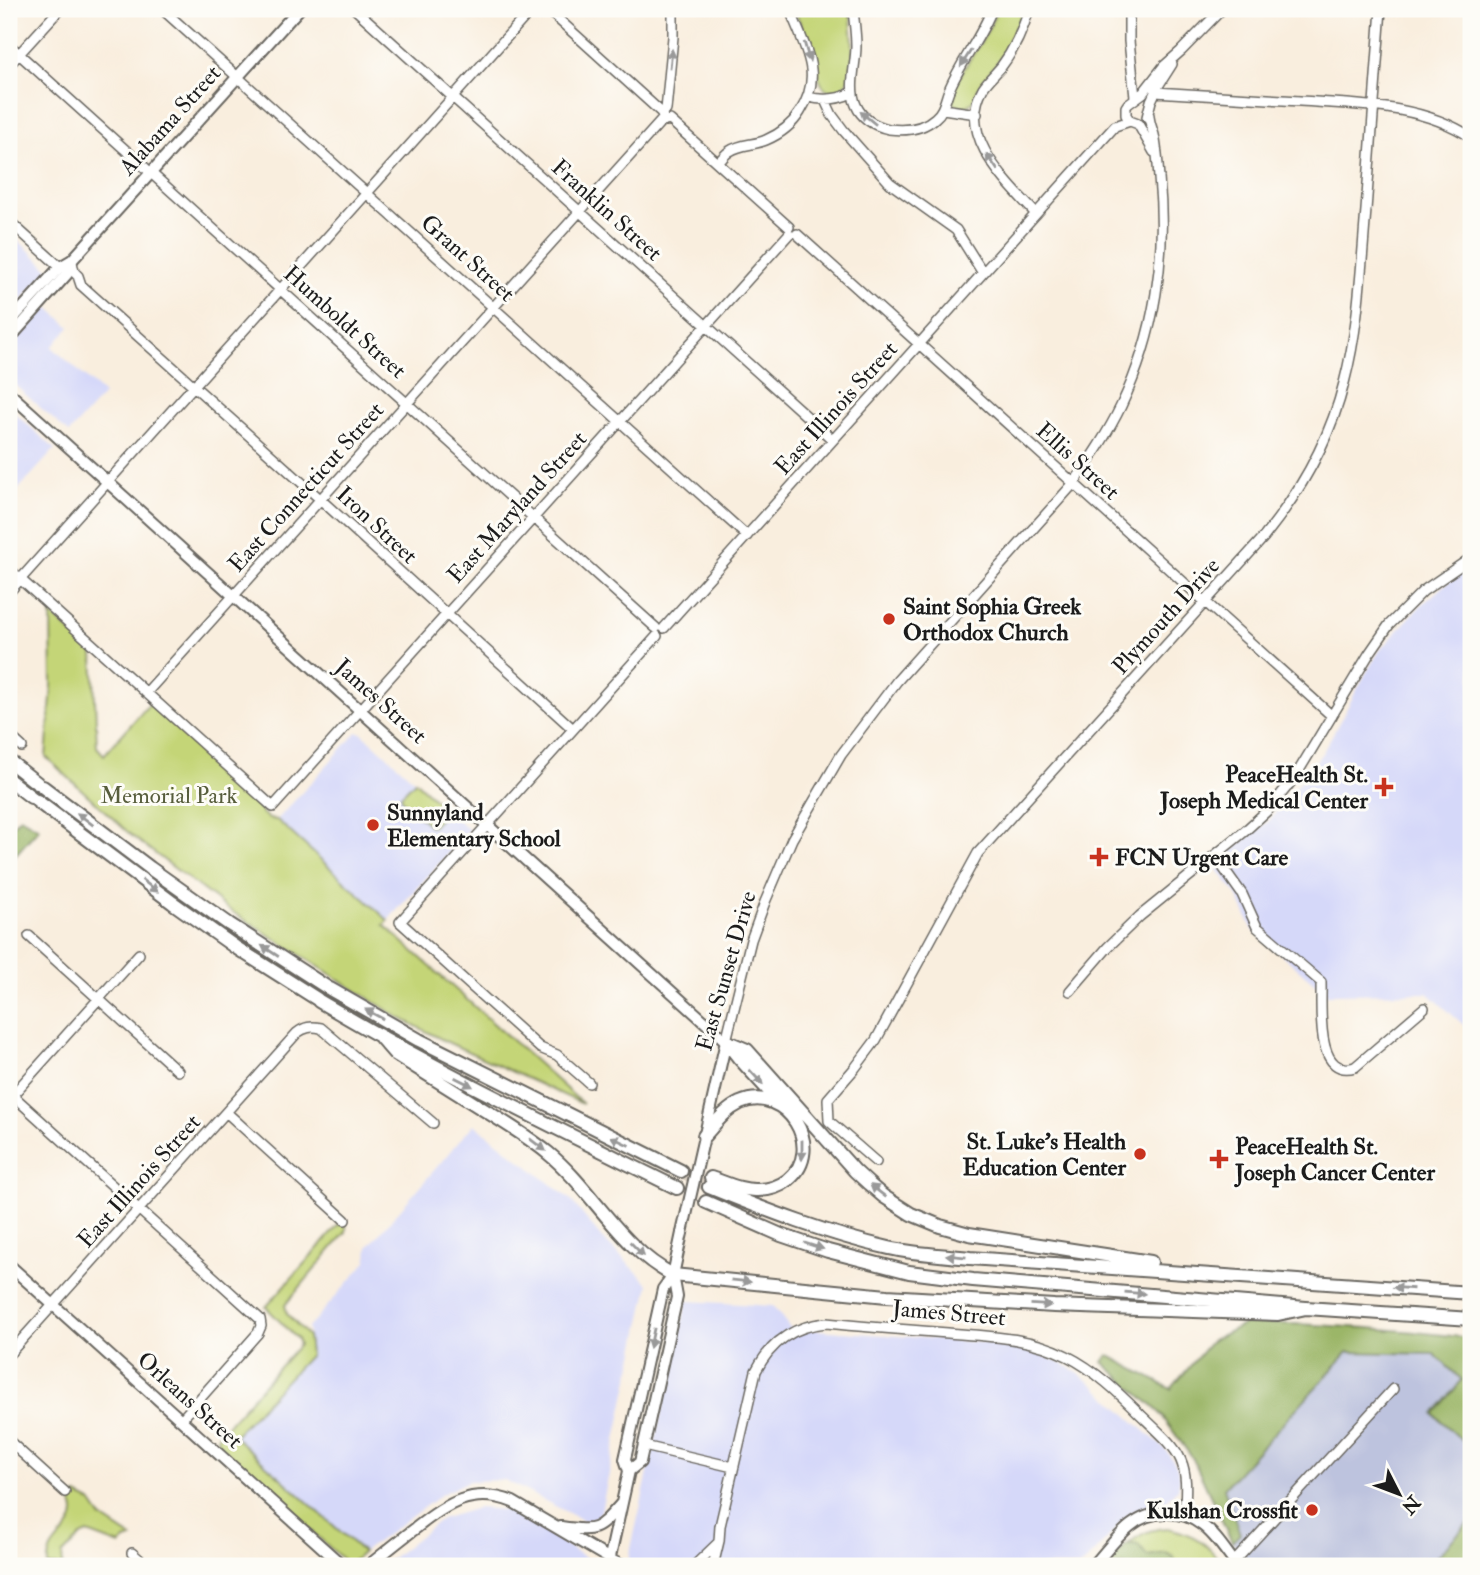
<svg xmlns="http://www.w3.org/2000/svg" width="1480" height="1575" font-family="'IM FELL Double Pica',serif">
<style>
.built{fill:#d5d8f9}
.industrial{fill:#bdc3de}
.green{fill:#c4d577;stroke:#70784a;stroke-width:2}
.forest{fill:#9bb668;stroke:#5c6942;stroke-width:2}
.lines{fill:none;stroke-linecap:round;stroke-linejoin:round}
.highway-tunnel{stroke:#d8cec1;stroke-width:12;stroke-dasharray:12 6;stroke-linecap:butt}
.minor-casing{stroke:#696660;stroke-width:12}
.major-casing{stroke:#696660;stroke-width:14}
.highway-casing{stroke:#696660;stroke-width:16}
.minor{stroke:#fff;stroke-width:9}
.major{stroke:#fff;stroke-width:10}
.highway{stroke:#fff;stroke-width:12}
.major-bridge-casing{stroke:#696660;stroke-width:14;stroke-linecap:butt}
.major-bridge{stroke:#fff;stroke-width:10}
.oneway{fill:#999}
.poi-dot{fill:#c8321e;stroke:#fdfcf7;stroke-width:2.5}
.labels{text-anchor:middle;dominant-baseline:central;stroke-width:6;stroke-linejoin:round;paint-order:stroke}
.street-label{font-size:23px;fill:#1c1c1c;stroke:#fdfcf7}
.poi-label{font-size:23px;font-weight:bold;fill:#1c1c1c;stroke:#fdfcf7;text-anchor:start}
.park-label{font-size:23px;fill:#575d3c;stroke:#fdfcf7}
</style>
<rect width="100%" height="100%" fill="#fdfcf7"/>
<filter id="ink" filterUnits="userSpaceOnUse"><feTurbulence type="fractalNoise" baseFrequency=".0143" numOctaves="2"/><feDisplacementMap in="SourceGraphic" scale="14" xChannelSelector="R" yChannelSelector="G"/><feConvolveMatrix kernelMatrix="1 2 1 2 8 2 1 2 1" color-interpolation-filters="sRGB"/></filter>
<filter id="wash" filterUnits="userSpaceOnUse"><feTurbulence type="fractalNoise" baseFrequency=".00686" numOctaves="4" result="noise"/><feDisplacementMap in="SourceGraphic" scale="28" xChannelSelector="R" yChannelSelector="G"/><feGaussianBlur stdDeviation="1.57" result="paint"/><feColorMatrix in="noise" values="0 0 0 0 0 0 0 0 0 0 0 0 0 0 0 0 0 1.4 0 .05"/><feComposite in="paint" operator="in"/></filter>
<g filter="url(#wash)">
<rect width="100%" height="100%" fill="#f9eede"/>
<path class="built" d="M 9,232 L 49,269 L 9,314 Z
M 46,305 L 70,327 L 52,347 L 104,394 L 69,433 L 9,380 L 9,346 Z
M 9,408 L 55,449 L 15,493 L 9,487 Z
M 1471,569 L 1471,1023 L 1466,1027 L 1428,993 L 1327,994 L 1253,930 L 1237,895 L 1213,864 L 1269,821 L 1323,752 L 1366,673 L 1380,650 L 1421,605 L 1456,576 Z
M 357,732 L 362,733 L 469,830 L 388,920 L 277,820 Z
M 474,1124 L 571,1200 L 599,1235 L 649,1284 L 601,1511 L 596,1517 L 592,1520 L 584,1521 L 505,1480 L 469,1481 L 442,1494 L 363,1552 L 234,1436 L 310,1355 L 308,1328 L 367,1261 L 368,1247 Z
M 687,1301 L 773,1306 L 790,1328 L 989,1343 L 1015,1347 L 1043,1355 L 1069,1367 L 1089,1381 L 1165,1449 L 1177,1467 L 1180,1477 L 1178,1487 L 1163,1505 L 1150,1506 L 1136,1511 L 1126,1518 L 1082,1566 L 627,1566 Z
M 478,1508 L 507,1510 L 546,1532 L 593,1563 L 592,1566 L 382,1566 L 441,1519 Z"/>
<path class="industrial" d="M 1347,1351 L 1434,1354 L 1463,1380 L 1434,1414 L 1471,1449 L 1471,1520 L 1428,1566 L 1248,1566 L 1232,1542 L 1240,1533 L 1223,1488 Z"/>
<path class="green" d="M 794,9 L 850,9 C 852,27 860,84 837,91 C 832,93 826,90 823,86 C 817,79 817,68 814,60 C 809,42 801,26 794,9 Z
M 997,9 L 1024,9 L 1010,43 L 998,62 L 981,83 L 973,102 L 966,107 C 961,107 955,108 952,102 C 947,90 976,50 983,39 C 989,29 993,19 997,9 Z
M 51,614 L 93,652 L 97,747 L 104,755 L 150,703 L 261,805 L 262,813 L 269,819 L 277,820 L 388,920 L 384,925 L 583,1104 L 445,1041 L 398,1017 L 228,909 L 132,836 L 46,757 L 52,685 Z
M 415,781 L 447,811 L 433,826 L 431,827 L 402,800 L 401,795 Z
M 342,1221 L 346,1225 L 346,1232 L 285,1305 L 287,1314 L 308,1336 L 310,1355 L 234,1436 L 363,1552 L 349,1565 L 222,1450 L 217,1437 L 299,1345 L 297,1339 L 266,1307 Z
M 77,1495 L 91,1502 L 102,1518 L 132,1538 L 125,1540 L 120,1545 L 88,1533 L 81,1536 L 62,1555 L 63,1566 L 48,1566 C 45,1541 74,1534 74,1512 C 74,1508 72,1505 71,1501 Z
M 1168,1528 C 1194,1534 1208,1543 1223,1566 L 1106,1566 C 1124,1547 1140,1528 1168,1528 Z"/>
<path class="forest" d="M 20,817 L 39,828 L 9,862 L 9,829 Z
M 1246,1323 C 1322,1324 1396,1329 1471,1338 L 1471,1449 L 1434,1414 L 1462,1380 L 1434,1354 L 1348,1352 L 1224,1488 L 1240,1534 L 1232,1542 L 1193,1459 L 1160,1413 L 1103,1362 L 1108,1355 L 1171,1389 L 1212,1340 Z
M 1471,1520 L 1471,1566 L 1428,1566 Z
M 1132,1544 L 1138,1545 L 1147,1556 L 1166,1553 L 1173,1556 L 1178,1566 L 1107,1566 L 1125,1545 Z"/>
</g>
<g filter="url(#ink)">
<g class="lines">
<path class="highway-tunnel" d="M 681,1171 L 709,1187"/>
<g class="minor-casing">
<path id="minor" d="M 162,9 L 747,536
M 355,9 L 833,440
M 547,9 L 662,113 L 663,119 L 666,121 L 670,120 L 789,227
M 853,9 C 854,21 856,34 856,46 C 856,65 848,87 856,105 C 862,119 875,126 889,129 C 905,131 923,129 935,118 C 944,111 945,100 949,90 C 961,61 981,38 992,9
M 1029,9 C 1023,30 1014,50 1001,67 C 995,74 988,80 983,88 C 956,136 1007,182 1036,214
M 1129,9 L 1129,41 L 1135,97
M 9,45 L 656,628
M 9,65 L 60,9
M 1155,92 C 1203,95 1251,98 1300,101 C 1358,105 1421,104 1471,137
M 808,97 C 824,101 837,100 852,93
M 825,100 L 832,115 L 844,131 L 890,183 L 956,230 L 983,273
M 943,109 L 977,114
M 666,110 L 673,37 L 673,9
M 1147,117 L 1151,101 L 1158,86 L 1172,64
M 1138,124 L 1130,121 L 1126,115 L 1126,107 L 1128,104 L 1143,93 L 1164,66 L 1181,51 L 1222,9
M 1138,124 L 1154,152
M 718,163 C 722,159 725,154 730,151 C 740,144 755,145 766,140 C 780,134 792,125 800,112 C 825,73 803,46 790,9
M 9,221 L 60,267
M 797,234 L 1332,716
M 72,262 L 74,272 L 78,276 L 81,285 L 320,499 L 573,729
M 9,569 L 273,807 L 789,234
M 9,592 L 532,9
M 664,628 L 1115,126 L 1130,121
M 146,693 L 663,119
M 9,735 L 22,747
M 1215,856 L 1242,894 L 1257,927 L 1321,982 C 1322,1005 1314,1079 1355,1067 L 1424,1008
M 29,936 L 178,1071
M 1070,991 L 1108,947 L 1140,916 L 1245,831 L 1269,809 L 1295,777 L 1369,654 L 1389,625 L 1423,591 L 1471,558
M 726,1041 L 751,940 L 765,902 L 792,839 L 841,755 L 897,681 L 1074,483 C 1091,458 1108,433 1121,406 C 1155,335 1167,256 1159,178 C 1158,164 1157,148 1154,135 C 1152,128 1149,122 1149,115
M 589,1083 L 557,1055 L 540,1048 L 400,922 L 657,636
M 9,1092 L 260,1319 L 261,1326 L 258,1333 L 181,1420
M 9,1099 L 139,954
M 226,1112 L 345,1220
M 876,1162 L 829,1121 L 828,1099 L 855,1068 L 876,1040 L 978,853 L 1264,537 C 1300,492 1330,440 1344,383 C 1359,327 1361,268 1366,210 C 1371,143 1376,76 1381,9
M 9,1354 L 297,1033 C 305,1027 311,1026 321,1028 L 433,1123
M 9,1441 L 65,1492
M 644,1446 L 733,1467
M 132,1553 L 147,1566
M 610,1559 L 625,1566
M 1234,1562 L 1393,1389
M 694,1566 L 718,1543
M 713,1566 L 719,1541 L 720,1526 L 756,1371 C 771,1342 793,1326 826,1323 C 866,1327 907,1330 948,1333 C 988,1336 1030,1337 1067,1356 C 1095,1370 1119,1393 1141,1415 C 1181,1453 1190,1458 1184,1515"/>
</g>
<g class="major-casing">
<path id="major" d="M 9,323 L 60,267 L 72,260 L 299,9
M 9,339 L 67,274 L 72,260
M 9,393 L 726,1041 L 705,1134
M 9,1265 L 343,1566
M 629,1471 L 640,1462 L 677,1297 L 673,1275
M 561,1527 C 597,1532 597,1531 621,1504
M 368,1566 C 384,1553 400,1540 416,1528 C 446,1504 473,1486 513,1502 L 610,1559
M 608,1566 L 629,1471 L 625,1459 L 663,1289 L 673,1275 L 682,1233
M 1093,1566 C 1105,1553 1116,1537 1130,1526 C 1151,1509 1181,1509 1202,1525 C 1216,1535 1226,1552 1237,1566"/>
</g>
<g class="highway-casing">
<path id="highway" d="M 9,761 L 37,783
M 9,780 L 31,797
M 43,787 L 150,868 L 229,924 L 328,988
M 37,801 L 173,903 L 235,947 L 317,999
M 330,989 L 419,1040 L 681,1171
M 319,1001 C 435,1070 556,1128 677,1188
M 381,1038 L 395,1054 C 424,1072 452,1090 481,1108 C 504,1122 527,1136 548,1153 C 593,1190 620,1248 673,1275 L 887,1296 L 1054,1306 L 1278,1314 L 1306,1308
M 726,1041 L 747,1050 L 855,1171 L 869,1184 L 883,1196 L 911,1214 L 940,1226 L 969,1234 L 1151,1262
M 728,1044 L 739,1058 L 781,1104
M 704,1136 C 715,1124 725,1110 740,1103 C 786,1083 827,1149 788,1180 C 779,1187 769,1190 758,1190 C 742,1191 726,1183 711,1178
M 709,1187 C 768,1211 827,1234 889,1248 C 915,1254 943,1255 970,1258 L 1471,1293
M 706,1202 L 781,1235 L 828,1251 L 909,1272 L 973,1280 L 1306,1308 L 1471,1319"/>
</g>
<use href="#minor" class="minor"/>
<use href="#major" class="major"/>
<use href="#highway" class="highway"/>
<g class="major-bridge-casing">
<path id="major-bridge" d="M 682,1233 L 703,1141"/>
</g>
<use href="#major-bridge" class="major-bridge"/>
</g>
<defs><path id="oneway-solid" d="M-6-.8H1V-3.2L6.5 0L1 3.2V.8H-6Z" transform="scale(1.75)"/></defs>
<g class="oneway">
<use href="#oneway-solid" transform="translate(807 52) rotate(74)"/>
<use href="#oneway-solid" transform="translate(966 58) rotate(123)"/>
<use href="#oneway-solid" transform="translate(671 59) rotate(-84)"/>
<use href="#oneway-solid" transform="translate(868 118) rotate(-140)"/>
<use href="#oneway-solid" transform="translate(992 162) rotate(-125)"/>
<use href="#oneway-solid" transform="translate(85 819) rotate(-143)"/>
<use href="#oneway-solid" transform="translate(150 886) rotate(37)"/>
<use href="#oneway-solid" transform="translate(270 951) rotate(-147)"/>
<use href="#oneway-solid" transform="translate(374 1014) rotate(-151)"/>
<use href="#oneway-solid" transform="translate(756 1077) rotate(47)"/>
<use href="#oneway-solid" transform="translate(464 1082) rotate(27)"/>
<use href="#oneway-solid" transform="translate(620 1141) rotate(-154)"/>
<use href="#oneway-solid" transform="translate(538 1145) rotate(37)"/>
<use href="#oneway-solid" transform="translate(802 1150) rotate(90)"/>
<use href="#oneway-solid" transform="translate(878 1191) rotate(-142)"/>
<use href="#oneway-solid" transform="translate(814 1246) rotate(18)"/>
<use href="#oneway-solid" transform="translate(637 1249) rotate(45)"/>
<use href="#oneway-solid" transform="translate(956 1256) rotate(-174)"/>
<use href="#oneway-solid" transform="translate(741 1281) rotate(6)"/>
<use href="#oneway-solid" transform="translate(1403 1288) rotate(-176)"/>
<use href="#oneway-solid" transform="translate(1135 1293) rotate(5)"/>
<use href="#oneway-solid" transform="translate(1041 1305) rotate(3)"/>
<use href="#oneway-solid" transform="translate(652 1338) rotate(102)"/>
</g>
</g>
<g class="poi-dot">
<circle cx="889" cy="619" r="7"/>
<path d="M1380.5 776.5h7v7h7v7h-7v7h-7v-7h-7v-7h7z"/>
<circle cx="373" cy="825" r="7"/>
<path d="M1095.5 846.5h7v7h7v7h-7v7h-7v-7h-7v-7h7z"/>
<circle cx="1140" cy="1154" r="7"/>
<path d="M1215.5 1148.5h7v7h7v7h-7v7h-7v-7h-7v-7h7z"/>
<circle cx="1312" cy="1510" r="7"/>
</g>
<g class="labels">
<g class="street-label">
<text transform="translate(170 120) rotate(-48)">Alabama Street</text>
<text transform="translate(607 210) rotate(42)">Franklin Street</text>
<text transform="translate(468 258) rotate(42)">Grant Street</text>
<text transform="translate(345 322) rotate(42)">Humboldt Street</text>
<text transform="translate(836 408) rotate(-48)">East Illinois Street</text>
<text transform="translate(1078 461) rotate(42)">Ellis Street</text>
<text transform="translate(306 487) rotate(-48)">East Connecticut Street</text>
<text transform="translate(517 507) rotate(-48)">East Maryland Street</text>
<text transform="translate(377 525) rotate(43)">Iron Street</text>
<text transform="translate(1166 616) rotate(-48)">Plymouth Drive</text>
<text transform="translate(381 701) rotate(42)">James Street</text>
<text transform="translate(726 971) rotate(-74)">East Sunset Drive</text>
<text transform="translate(139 1181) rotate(-48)">East Illinois Street</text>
<text transform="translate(949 1313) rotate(5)">James Street</text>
<text transform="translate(190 1400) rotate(42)">Orleans Street</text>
</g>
<g class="poi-label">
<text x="903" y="606">Saint Sophia Greek<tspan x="903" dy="26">Orthodox Church</tspan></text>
<text x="1368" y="774" text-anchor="end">PeaceHealth St.<tspan x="1368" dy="26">Joseph Medical Center</tspan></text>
<text x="387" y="812">Sunnyland<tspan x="387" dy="26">Elementary School</tspan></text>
<text x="1115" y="857">FCN Urgent Care</text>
<text x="1126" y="1141" text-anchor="end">St. Luke's Health<tspan x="1126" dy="26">Education Center</tspan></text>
<text x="1235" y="1146">PeaceHealth St.<tspan x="1235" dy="26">Joseph Cancer Center</tspan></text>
<text x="1298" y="1510" text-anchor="end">Kulshan Crossfit</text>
</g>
<g class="park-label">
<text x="169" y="795">Memorial Park</text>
</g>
</g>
<rect width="1480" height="1575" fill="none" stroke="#fdfcf7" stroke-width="35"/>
<g transform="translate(1399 1494) rotate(132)" stroke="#fdfcf7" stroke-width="5" paint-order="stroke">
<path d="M0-5L12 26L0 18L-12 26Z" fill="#1c1c1c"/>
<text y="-10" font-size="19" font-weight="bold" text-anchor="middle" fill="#1c1c1c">N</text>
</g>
</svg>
